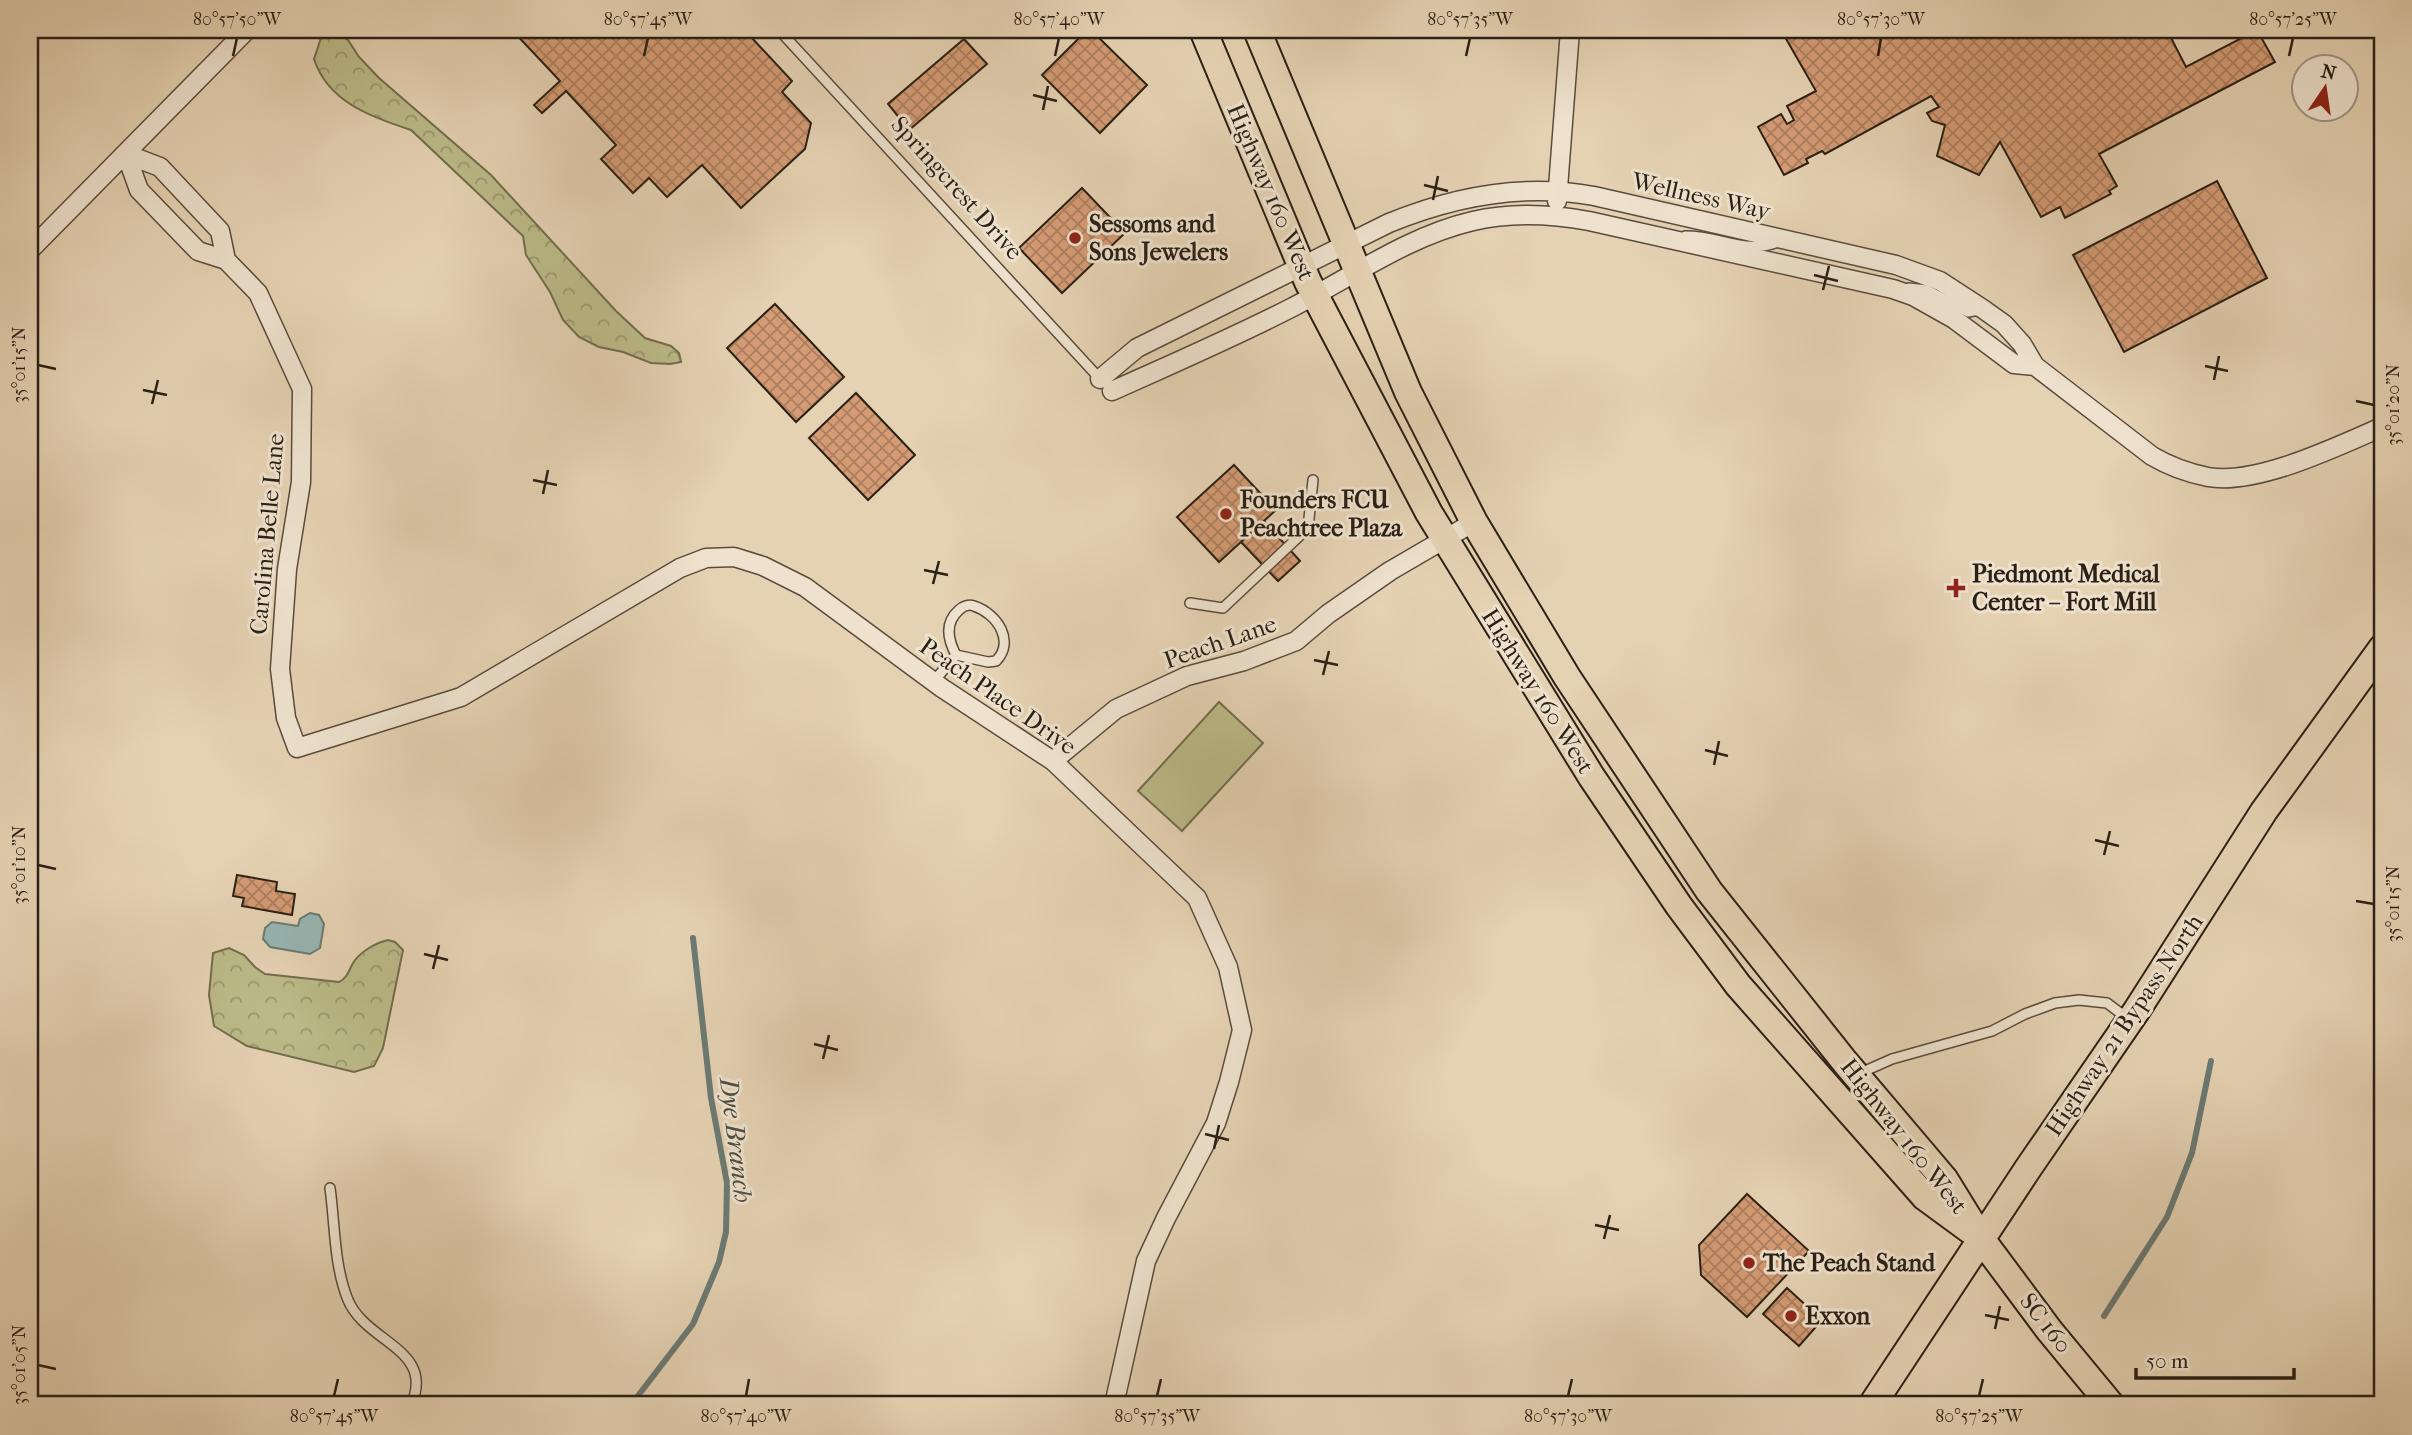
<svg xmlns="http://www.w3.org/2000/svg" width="2412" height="1435" font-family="'IM FELL French Canon',serif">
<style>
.forest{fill:url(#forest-crowns);stroke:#726d4e;stroke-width:2}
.park{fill:#bbba88;stroke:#726d4e;stroke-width:2}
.water{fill:#97b6b3;stroke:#6b7a74;stroke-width:2}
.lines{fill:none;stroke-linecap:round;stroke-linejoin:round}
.stream{stroke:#6b7a74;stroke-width:6}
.building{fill:url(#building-cross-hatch);stroke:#2a2015;stroke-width:2}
.service-casing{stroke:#594c3c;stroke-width:12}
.minor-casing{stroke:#594c3c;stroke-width:21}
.primary-casing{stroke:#2a2015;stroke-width:30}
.service{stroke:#eee2ce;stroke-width:9}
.minor{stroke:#eee2ce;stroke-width:18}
.primary{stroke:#e5d2b3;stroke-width:26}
.ticks{fill:none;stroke:#2a2015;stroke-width:2.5}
.poi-dot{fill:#8f2418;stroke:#eee2ce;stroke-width:2.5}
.labels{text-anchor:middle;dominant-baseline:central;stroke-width:6;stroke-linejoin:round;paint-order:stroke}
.street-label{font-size:24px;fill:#2a2015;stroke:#eee2ce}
.poi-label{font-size:24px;font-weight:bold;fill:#2a2015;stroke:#eee2ce;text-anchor:start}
.water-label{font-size:26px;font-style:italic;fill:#4b4d44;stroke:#eee2ce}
.neatline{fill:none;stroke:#2a2015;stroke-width:2.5}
.ticks-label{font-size:18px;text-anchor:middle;fill:#2a2015}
</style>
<defs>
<pattern id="forest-crowns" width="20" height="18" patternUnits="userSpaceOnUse" patternTransform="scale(1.75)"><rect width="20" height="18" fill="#bbba88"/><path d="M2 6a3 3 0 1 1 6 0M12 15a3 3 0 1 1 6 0" fill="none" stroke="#98976e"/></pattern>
<pattern id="building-cross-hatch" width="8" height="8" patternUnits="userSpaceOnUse" patternTransform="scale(1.75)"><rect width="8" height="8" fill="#d49b74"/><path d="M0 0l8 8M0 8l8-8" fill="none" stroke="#ac7e5e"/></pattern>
</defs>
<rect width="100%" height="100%" fill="#e5d2b3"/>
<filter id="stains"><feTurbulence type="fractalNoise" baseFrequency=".00286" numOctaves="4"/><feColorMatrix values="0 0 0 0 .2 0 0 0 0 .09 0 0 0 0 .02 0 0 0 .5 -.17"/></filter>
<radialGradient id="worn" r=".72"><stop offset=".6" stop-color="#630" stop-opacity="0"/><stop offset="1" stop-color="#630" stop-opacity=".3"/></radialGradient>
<path class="forest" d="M 328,32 L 336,32 L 348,40 L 359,57 L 379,78 L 491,175 L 616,311 L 645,338 L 671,346 L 679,353 L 681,362 L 670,364 L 651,363 L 623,352 L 599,347 L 579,337 L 563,320 L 550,292 L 526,255 L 523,236 L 411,130 C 371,117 328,102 314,59 L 321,38 Z
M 388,940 L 395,942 L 403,950 L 383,1048 L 374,1066 L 354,1072 L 247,1046 L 214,1026 L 209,995 L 213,953 L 229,948 L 244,955 L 255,967 L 265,974 L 339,982 C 348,977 348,972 353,963 C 360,952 375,943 388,940 Z"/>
<path class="park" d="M 1219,702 L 1263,743 L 1182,831 L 1138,791 Z"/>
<path class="water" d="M 310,913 L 319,915 L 324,924 L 320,948 L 310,954 L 270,947 L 263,939 L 265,928 L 272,922 L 298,926 L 300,919 Z"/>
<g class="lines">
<path class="stream" d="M 2104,1316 L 2167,1217 L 2192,1153 L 2211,1061
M 631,1405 L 693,1324 L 719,1262 L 726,1232 L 727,1183 L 711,1098 L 693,938"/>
</g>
<path class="building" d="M 512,30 L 758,30 L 751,37 L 792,81 L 782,92 L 811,123 L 805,149 L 741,208 L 702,165 L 667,197 L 649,178 L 633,193 L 601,159 L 616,145 L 566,91 L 542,113 L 534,105 L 560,81 Z
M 1087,30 L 1091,30 L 1147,85 L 1100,133 L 1042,75 Z
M 1781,30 L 2167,30 L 2186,67 L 2257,30 L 2275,62 L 2099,154 L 2117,186 L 2109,191 L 2111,194 L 2065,218 L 2060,207 L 2041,217 L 2000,142 L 1979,175 L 1937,156 L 1945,125 L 1932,121 L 1927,113 L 1939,107 L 1931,96 L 1825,154 L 1822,151 L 1806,159 L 1808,163 L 1784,175 L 1758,127 L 1781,114 L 1787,124 L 1794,120 L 1787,106 L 1816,91 Z
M 964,39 L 987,64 L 909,130 L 888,104 Z
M 2217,181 L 2267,278 L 2124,352 L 2073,255 Z
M 1082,188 L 1125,233 L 1062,293 L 1019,248 Z
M 775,304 L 844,377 L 796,422 L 727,348 Z
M 856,393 L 915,455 L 868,500 L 809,438 Z
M 1234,465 L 1276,510 L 1219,562 L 1177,517 Z
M 1264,521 L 1300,561 L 1278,581 L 1241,542 Z
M 237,875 L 277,882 L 276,891 L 295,894 L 292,915 L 242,906 L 244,898 L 233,896 Z
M 1747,1194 L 1809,1251 L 1747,1317 L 1701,1275 L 1699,1245 Z
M 1787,1288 L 1822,1320 L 1799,1346 L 1763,1314 Z"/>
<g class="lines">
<g class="service-casing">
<path id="service" d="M 779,30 L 1101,380
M 1685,236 C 1718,235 1749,256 1780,241
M 1909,288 L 1927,290 L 1968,312 L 1980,310
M 1190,603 L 1223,608 L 1308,528 L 1313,480
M 934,681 L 956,655 L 988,662 L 996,661 C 1015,642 998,614 974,606 C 969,604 963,606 959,610 C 944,623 948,640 956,655
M 1858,1074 L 1892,1059 L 1992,1031 L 2025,1014 L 2055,1003 L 2079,1000 L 2107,1003 L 2127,1018
M 330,1188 C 335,1224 334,1266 348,1300 C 366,1343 436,1349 411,1405"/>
</g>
<g class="minor-casing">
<path id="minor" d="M 126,154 L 139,190 L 198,251 L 226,260 L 258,293 L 302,389 L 301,482 L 287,569 L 280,669 L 286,718 L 297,748 L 461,697 L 680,568 L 706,558 L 734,557 L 763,566 L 805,587 L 942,688 L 1053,761 L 1197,898 L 1228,967 L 1242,1030 L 1229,1082 L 1216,1123 L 1166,1218 L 1146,1261 L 1114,1405
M 126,154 L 160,167 L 220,231 L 226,260
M 1557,201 L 1570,30
M 30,250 L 247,30
M 1100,379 L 1137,348 L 1389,223 C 1455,196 1524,183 1594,196 L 1896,265 L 1940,281 L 1983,309 L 2004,324 L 2022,344 L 2035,366 L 2152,456 C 2169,466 2188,473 2208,477 C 2256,486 2338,446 2382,427
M 1112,391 C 1172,364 1232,338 1291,308 C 1350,278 1408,236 1473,221 C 1512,212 1551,214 1589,221 L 1893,289 L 1913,296 L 1954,319 L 2014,364 L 2035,366
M 1053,761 L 1116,709 L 1187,676 L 1244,661 L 1296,641 L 1328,614 L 1390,571 L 1474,522"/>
</g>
<g class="primary-casing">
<path id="primary" d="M 1203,30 L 1308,282 L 1429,513 L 1591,776 L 1679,906 L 1738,985 L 1925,1197 L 1970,1230
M 1257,30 L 1408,392 L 1474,522 L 1567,677 L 1709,891 L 1845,1062 L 1945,1180 L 1982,1240 L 2049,1330 L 2111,1405
M 1872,1405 L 2029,1167 L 2137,1010 L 2264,811 L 2382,648"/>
</g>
<use href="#service" class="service"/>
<use href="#minor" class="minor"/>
<use href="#primary" class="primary"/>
</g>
<path class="ticks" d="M 233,56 L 237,38M 644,56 L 648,38M 1055,56 L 1059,38M 1466,56 L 1470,38M 1878,56 L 1881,38M 2289,56 L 2293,38M 1033,95 L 1057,101M 1043,110 L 1048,86M 1424,185 L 1448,191M 1433,200 L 1438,176M 1814,275 L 1838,281M 1823,290 L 1829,266M 38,365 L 56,369M 2205,366 L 2228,371M 2214,380 L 2219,356M 143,390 L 167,395M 2356,401 L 2374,405M 152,404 L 158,380M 533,480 L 557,485M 543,494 L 548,470M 924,570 L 948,575M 933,584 L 939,561M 1314,660 L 1338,665M 1323,675 L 1329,651M 1705,750 L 1728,756M 1714,765 L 1719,741M 2095,840 L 2119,846M 2104,855 L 2110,831M 38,865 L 56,869M 2356,901 L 2374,904M 424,954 L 448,960M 433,969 L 439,945M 814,1044 L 838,1050M 823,1059 L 829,1035M 1205,1134 L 1229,1140M 1214,1149 L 1219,1125M 1595,1225 L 1619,1230M 1604,1239 L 1610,1215M 1985,1315 L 2009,1320M 1995,1329 L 2000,1306M 38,1365 L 56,1369M 334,1396 L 338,1379M 746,1396 L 749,1379M 1157,1396 L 1161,1379M 1568,1396 L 1572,1379M 1979,1396 L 1983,1379"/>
<g class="poi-dot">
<circle cx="1075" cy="238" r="7"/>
<circle cx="1226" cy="514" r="7"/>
<path d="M1952.5 577.5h7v7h7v7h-7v7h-7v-7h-7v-7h7z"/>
<circle cx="1749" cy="1263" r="7"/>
<circle cx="1791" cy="1316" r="7"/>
</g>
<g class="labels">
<g class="street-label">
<text transform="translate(957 188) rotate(48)">Springcrest Drive</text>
<text transform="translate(1271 192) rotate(67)">Highway 160 West</text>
<text transform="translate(1701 196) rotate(13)">Wellness Way</text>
<text transform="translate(267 534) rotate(-85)">Carolina Belle Lane</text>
<text transform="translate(1220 642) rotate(-19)">Peach Lane</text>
<text transform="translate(1538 691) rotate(58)">Highway 160 West</text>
<text transform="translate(998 696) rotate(35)">Peach Place Drive</text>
<text transform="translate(2124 1025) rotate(-56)">Highway 21 Bypass North</text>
<text transform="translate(1904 1136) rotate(52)">Highway 160 West</text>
<text transform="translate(2046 1323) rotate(52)">SC 160</text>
</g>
<g class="poi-label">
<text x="1089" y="224">Sessoms and<tspan x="1089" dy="28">Sons Jewelers</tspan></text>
<text x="1240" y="500">Founders FCU<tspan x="1240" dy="28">Peachtree Plaza</tspan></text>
<text x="1972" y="574">Piedmont Medical<tspan x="1972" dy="28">Center – Fort Mill</tspan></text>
<text x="1763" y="1263">The Peach Stand</text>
<text x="1805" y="1316">Exxon</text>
</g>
<g class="water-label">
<text transform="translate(736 1140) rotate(83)">Dye Branch</text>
</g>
</g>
<rect width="2412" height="1435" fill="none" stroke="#e5d2b3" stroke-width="77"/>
<g transform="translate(2325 88) rotate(13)"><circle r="33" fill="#eee2ce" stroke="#a09484" stroke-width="2"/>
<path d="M0-5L12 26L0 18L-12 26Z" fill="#8f2418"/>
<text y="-10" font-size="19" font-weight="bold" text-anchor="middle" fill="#2a2015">N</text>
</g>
<path d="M2136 1368v10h158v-10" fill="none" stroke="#2a2015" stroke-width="3.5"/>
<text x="2146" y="1368" font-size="21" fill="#2a2015" stroke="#eee2ce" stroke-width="5" paint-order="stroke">50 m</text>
<rect x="38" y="38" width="2336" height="1358" class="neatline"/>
<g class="ticks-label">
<text x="237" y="25">80°57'50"W</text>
<text x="648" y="25">80°57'45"W</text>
<text x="1059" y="25">80°57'40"W</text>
<text x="1470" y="25">80°57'35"W</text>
<text x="1881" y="25">80°57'30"W</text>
<text x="2293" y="25">80°57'25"W</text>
<text transform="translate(19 365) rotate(-90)" y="6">35°01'15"N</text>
<text transform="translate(2393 405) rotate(-90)" y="6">35°01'20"N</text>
<text transform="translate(19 865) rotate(-90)" y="6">35°01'10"N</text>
<text transform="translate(2393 904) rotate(-90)" y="6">35°01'15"N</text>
<text transform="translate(19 1365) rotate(-90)" y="6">35°01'05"N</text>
<text x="334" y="1422">80°57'45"W</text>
<text x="746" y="1422">80°57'40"W</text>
<text x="1157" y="1422">80°57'35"W</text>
<text x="1568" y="1422">80°57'30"W</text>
<text x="1979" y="1422">80°57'25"W</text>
</g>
<rect width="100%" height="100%" filter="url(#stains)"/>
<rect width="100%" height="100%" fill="url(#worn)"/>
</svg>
